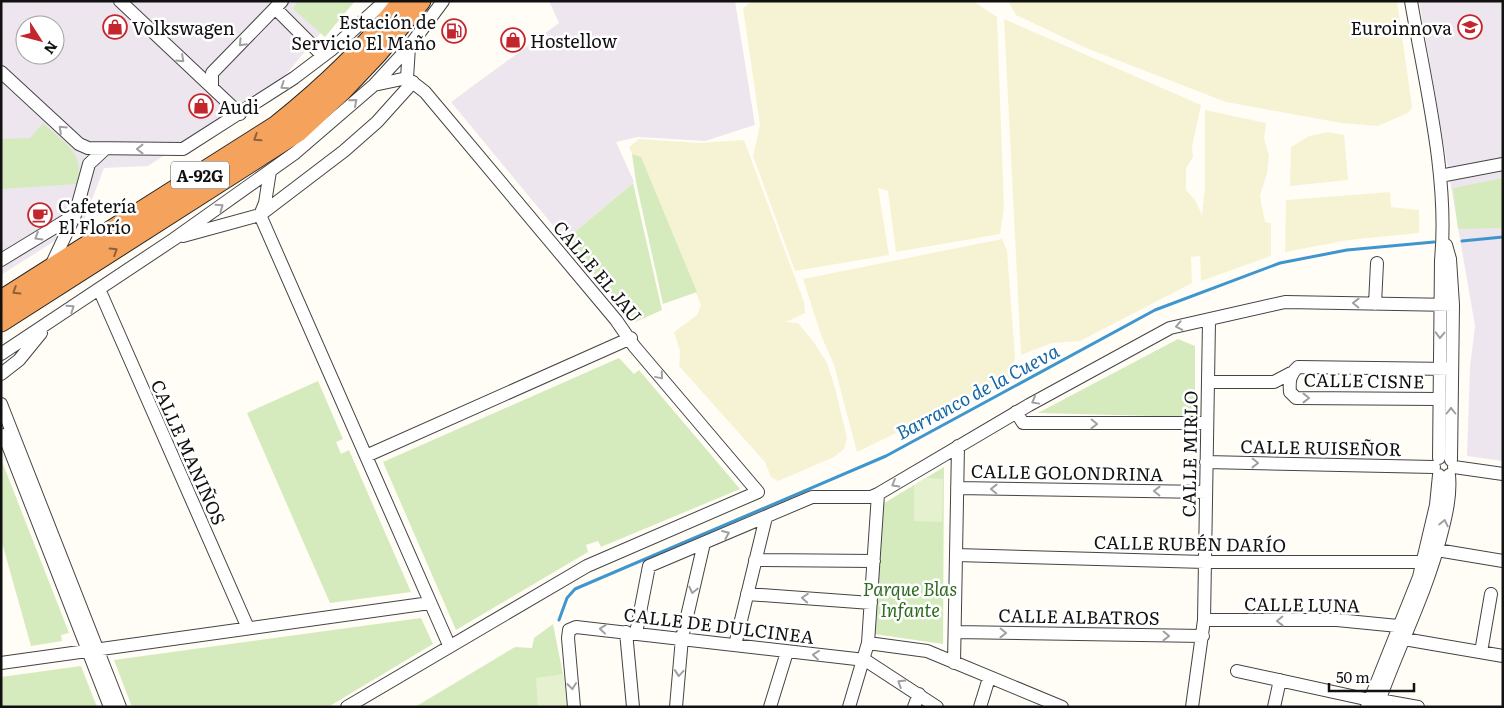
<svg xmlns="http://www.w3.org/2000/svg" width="1504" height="708" font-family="Literata,serif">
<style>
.industrial{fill:#eee6ef;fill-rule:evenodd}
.farmland{fill:#f6f3d4}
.green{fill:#d5ebbd}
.pitch{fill:#e6f2cf}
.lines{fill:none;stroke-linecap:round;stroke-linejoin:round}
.stream{stroke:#3f96cf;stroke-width:3}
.minor-casing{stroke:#444;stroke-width:14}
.highway-casing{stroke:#222;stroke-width:21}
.minor{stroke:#fff;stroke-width:12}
.highway{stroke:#f5a25d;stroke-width:19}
.oneway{stroke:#a0a0a0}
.oneway2{stroke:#8e613b}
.labels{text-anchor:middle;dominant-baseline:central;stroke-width:5;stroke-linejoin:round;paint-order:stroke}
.shield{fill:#fff;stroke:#585858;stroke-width:1}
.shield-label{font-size:16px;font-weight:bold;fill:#111}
.poi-label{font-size:18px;fill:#111;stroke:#fff;text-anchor:start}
.street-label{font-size:18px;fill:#111;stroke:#fff}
.park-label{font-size:18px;font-style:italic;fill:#2f6b1f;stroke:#fff}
.water-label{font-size:19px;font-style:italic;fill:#1768a6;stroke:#fff}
</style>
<rect width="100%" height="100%" fill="#fffdf5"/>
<path class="industrial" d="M 1,1 L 348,1 L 282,79 L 148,166 L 104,168 L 83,223 L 1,275 ZM 25,25 L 55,25 L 55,55 L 25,55 Z
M 549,1 L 735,1 L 755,125 L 705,141 L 638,137 L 616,142 L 634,182 L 565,240 L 451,102 L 559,23 Z
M 1419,1 L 1503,1 L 1503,461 L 1467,456 L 1470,367 L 1475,326 Z"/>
<path class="farmland" d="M 752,1 L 973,1 L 997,17 L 1004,208 L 1000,234 L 896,252 L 888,191 L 878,188 L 889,255 L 795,271 L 753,156 L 760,125 L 743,8 Z
M 1008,1 L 1397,1 L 1412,107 L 1408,113 L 1378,126 L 1341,123 L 1226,102 L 1086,48 L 1016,15 Z
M 1004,19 L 1201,105 L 1192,147 L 1193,157 L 1186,168 L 1186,190 L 1195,200 L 1202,215 L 1205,187 L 1205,110 L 1266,123 L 1264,138 L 1269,156 L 1267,173 L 1260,196 L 1265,222 L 1271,223 L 1271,256 L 1201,281 L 1200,256 L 1191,257 L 1192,283 L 1080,341 L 1052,343 L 1021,355 Z
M 1328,132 L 1344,135 L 1348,180 L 1290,186 L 1291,147 L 1309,136 Z
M 639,139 L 699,143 L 744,140 L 804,302 L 805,313 L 786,322 L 798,323 L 813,341 L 827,363 L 835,388 L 847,438 L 844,449 L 834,457 L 778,481 L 771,477 L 765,462 L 679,366 L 680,351 L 674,332 L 697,315 L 701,305 L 641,158 L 632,154 L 629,147 Z
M 1390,192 L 1391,207 L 1419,210 L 1419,233 L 1348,240 L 1285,252 L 1286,200 Z
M 1002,239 L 1007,250 L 1015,358 L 1011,378 L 857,452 L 834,365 L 821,335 L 803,279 Z"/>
<path class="green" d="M 298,1 L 355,1 L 325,37 L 293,9 Z
M 43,123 C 65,144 85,151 77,184 L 1,189 L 1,139 L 30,138 Z
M 632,154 L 641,157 L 697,292 L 663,304 L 636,182 Z
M 1503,178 L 1503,228 L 1458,229 L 1453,188 Z
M 633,183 L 662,310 L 635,322 L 565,240 Z
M 1178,339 L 1195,346 L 1195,417 L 1038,413 Z
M 619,358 L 634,374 L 639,370 L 740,489 L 601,547 L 598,541 L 586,545 L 588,552 L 456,630 L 383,462 Z
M 318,381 L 343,439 L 336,442 L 341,454 L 349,450 L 411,592 L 330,603 L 247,413 Z
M 1,459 L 69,633 L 61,635 L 62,641 L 31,646 L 1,539 Z
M 944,467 L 943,644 L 874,634 L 881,505 Z
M 421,618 L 433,644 L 328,707 L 132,707 L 114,660 Z
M 553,624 L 563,674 L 567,707 L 415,707 L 515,647 L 532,648 L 534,638 Z
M 81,666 L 97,707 L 1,707 L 1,677 Z"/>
<path class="pitch" d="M 925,478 L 943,479 L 942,522 L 914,521 L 914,485 Z
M 563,674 L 567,707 L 538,707 L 536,678 Z"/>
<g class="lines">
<path class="stream" d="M 1462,241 L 1503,237
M 559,620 L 567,598 L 575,589 L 886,456 L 1155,310 L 1280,263 L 1347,250 L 1434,242"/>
<g class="minor-casing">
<path id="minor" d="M 120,1 L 240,114
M 1411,1 C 1425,84 1449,177 1441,260 L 1439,458
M 275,8 L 322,55
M 1,72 L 79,144 L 88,148 L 183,149 L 294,78 L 331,50 L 385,1
M 407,78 L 409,47
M 212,87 L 212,73 L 282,1
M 1440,176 L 1503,164
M 260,215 L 449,645
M 260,215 L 265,203 L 270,171
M 183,236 L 260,215 L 344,151 L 377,122 L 413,82
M 1446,245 L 1450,259 L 1453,305 L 1451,460
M 1,260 L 75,215
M 50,268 L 75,215 L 89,164 L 104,150
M 99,289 L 248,628
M 1375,304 L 1377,263
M 1,354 L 174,239 L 295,153 L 374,85 L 409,47 L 443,1
M 1,374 L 19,360 L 41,333
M 1208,382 L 1274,382 L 1291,373
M 1439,399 L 1296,398 L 1290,392 C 1289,381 1290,374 1298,367 L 1451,369
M 1,404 L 120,707
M 1016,412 L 1023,423 L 1206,423
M 4,435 L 110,707
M 366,456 L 631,338
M 1206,462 L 1434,467
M 1454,467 L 1503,474
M 957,488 L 1206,492
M 1437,550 L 1503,561
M 956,555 L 1205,562 L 1423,562
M 755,560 L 874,561
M 747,594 L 871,603
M 1204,620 L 1337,620 L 1398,626
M 626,632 L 633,707
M 955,632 L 1203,636
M 636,633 L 649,566 L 812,497 L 871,497 L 878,494 L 1029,405 L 1170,328 L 1285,302 L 1453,305
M 1404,639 L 1503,656
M 868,643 L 927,651 L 1062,707
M 735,645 L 766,517
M 1481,652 L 1491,594
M 1,663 L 430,603
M 954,663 L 958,446
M 1237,671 L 1370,700
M 1379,700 L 1418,707
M 347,707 L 587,566 L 758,492 L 634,346 L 616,320 L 425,92 L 407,78 L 374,85
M 574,707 L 568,638 L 569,630 L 576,627 L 865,660 L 937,707
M 676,707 L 682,638 L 704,543
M 770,707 L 787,652
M 849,707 L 868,643 L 878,494
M 914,707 L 919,694
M 980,707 L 989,678
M 1192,707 L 1204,620 L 1209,321
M 1274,707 L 1280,680
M 1367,707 L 1419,577 L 1436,505 L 1439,475
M 1377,707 C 1397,649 1426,595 1441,535 C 1446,516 1451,495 1449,475"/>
</g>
<g class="highway-casing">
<path id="highway" d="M 1,300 L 277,125 C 323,88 366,48 402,1
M 1,322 L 298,132 L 343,90 L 378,53 L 421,1"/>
</g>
<use href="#minor" class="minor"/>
<use href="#highway" class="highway"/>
</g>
<defs><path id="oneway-chevron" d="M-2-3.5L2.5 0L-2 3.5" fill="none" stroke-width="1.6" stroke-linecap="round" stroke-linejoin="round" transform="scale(1.25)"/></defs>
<g class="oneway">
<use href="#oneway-chevron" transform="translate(242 43) rotate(134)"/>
<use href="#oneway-chevron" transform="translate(181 59) rotate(43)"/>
<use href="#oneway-chevron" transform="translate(284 86) rotate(146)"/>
<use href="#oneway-chevron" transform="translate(354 102) rotate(-41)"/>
<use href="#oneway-chevron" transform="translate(62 129) rotate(-137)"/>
<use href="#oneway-chevron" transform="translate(140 149) rotate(180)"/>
<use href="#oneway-chevron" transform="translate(220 207) rotate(-35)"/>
<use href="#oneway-chevron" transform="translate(38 237) rotate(149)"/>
<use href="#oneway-chevron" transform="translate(1356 303) rotate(-179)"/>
<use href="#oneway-chevron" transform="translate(71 308) rotate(-34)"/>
<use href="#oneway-chevron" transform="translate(1179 326) rotate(169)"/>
<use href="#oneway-chevron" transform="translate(1440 335) rotate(91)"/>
<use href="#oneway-chevron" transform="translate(660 376) rotate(50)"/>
<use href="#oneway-chevron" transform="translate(1306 398)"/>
<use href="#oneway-chevron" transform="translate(1035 401) rotate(151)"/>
<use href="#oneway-chevron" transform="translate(1451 411) rotate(-90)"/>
<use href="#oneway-chevron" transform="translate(1094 424) rotate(1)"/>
<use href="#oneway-chevron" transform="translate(1255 463) rotate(1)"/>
<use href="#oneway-chevron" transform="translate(895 484) rotate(149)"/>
<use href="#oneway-chevron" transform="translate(994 489) rotate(-179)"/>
<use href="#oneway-chevron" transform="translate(1157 491) rotate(-179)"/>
<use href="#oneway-chevron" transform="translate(1444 523) rotate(-78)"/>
<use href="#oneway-chevron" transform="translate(726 534) rotate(-23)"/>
<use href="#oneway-chevron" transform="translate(693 590) rotate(103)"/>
<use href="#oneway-chevron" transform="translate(805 598) rotate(-176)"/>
<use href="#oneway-chevron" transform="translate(1280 621) rotate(179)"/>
<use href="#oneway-chevron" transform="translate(603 629) rotate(-174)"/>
<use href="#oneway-chevron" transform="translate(1003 633) rotate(1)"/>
<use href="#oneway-chevron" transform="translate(1166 636) rotate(1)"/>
<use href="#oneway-chevron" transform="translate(816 655) rotate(-174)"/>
<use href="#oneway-chevron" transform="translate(679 673) rotate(95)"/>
<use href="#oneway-chevron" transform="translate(901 683) rotate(-148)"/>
<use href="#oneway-chevron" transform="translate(572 686) rotate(84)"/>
</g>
<g class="oneway2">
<use href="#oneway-chevron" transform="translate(257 138) rotate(147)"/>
<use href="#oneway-chevron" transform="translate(114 251) rotate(-32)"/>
<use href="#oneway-chevron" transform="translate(16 291) rotate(148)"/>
</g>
<defs>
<g id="shop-ring" transform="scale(1.25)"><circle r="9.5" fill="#fff" stroke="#c4262e" stroke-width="1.5"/><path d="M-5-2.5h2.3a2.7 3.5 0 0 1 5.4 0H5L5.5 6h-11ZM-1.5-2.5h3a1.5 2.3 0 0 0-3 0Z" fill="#c4262e"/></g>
<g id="university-ring" transform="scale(1.25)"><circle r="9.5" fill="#fff" stroke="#c4262e" stroke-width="1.5"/><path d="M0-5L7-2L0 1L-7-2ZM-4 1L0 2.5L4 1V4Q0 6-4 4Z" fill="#c4262e"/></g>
<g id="fuel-ring" transform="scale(1.25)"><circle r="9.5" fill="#fff" stroke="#c4262e" stroke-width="1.5"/><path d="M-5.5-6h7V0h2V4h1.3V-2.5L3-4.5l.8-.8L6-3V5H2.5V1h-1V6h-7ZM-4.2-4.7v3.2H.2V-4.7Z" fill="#c4262e"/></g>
<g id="cafe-ring" transform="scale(1.25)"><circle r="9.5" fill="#fff" stroke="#c4262e" stroke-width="1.5"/><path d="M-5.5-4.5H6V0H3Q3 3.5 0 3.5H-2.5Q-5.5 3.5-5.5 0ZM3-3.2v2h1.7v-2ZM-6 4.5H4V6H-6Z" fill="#c4262e"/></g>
</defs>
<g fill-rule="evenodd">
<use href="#shop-ring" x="115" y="27"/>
<use href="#university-ring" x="1470" y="27"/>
<use href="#fuel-ring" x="454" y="31"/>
<use href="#shop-ring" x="513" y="40"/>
<use href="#shop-ring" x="201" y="106"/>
<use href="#cafe-ring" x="40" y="215"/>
</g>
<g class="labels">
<rect class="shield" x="171" y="161.5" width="58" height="27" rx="4"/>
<g class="shield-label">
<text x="200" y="175">A-92G</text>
</g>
<g class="poi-label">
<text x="436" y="21" text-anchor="end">Estación de<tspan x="436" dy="21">Servicio El Maño</tspan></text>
<text x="132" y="27">Volkswagen</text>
<text x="1452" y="27" text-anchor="end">Euroinnova</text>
<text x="530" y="40">Hostellow</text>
<text x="218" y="106">Audi</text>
<text x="58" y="205">Cafetería<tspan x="58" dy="21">El Florío</tspan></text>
</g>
<g class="street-label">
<text transform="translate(598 271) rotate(50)">CALLE EL JAU</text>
<text transform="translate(1364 380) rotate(1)">CALLE CISNE</text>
<text transform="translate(1321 447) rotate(1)">CALLE RUISEÑOR</text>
<text transform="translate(189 452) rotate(66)">CALLE MANIÑOS</text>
<text transform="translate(1189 454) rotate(-89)">CALLE MIRLO</text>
<text transform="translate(1067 472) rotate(1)">CALLE GOLONDRINA</text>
<text transform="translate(1190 543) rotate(1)">CALLE RUBÉN DARÍO</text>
<text transform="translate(1302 604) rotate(1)">CALLE LUNA</text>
<text transform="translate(1079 616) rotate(1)">CALLE ALBATROS</text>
<text transform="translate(719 625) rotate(7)">CALLE DE DULCINEA</text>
</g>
<g class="park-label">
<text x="910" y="588">Parque Blas<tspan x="910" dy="21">Infante</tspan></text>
</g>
<g class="water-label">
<text transform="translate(977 391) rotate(-28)">Barranco de la Cueva</text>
</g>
</g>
<rect width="1504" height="708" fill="none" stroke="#111111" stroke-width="5"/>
<g transform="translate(40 40) rotate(126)"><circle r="24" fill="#ffffff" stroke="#a0a0a0"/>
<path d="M0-4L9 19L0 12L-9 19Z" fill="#c4262e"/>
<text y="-8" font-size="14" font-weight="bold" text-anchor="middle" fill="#111111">N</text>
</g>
<path d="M1329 683v8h85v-8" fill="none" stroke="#111111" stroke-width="2.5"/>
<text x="1336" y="683" font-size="15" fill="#111111" stroke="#ffffff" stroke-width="4" paint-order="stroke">50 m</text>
</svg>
